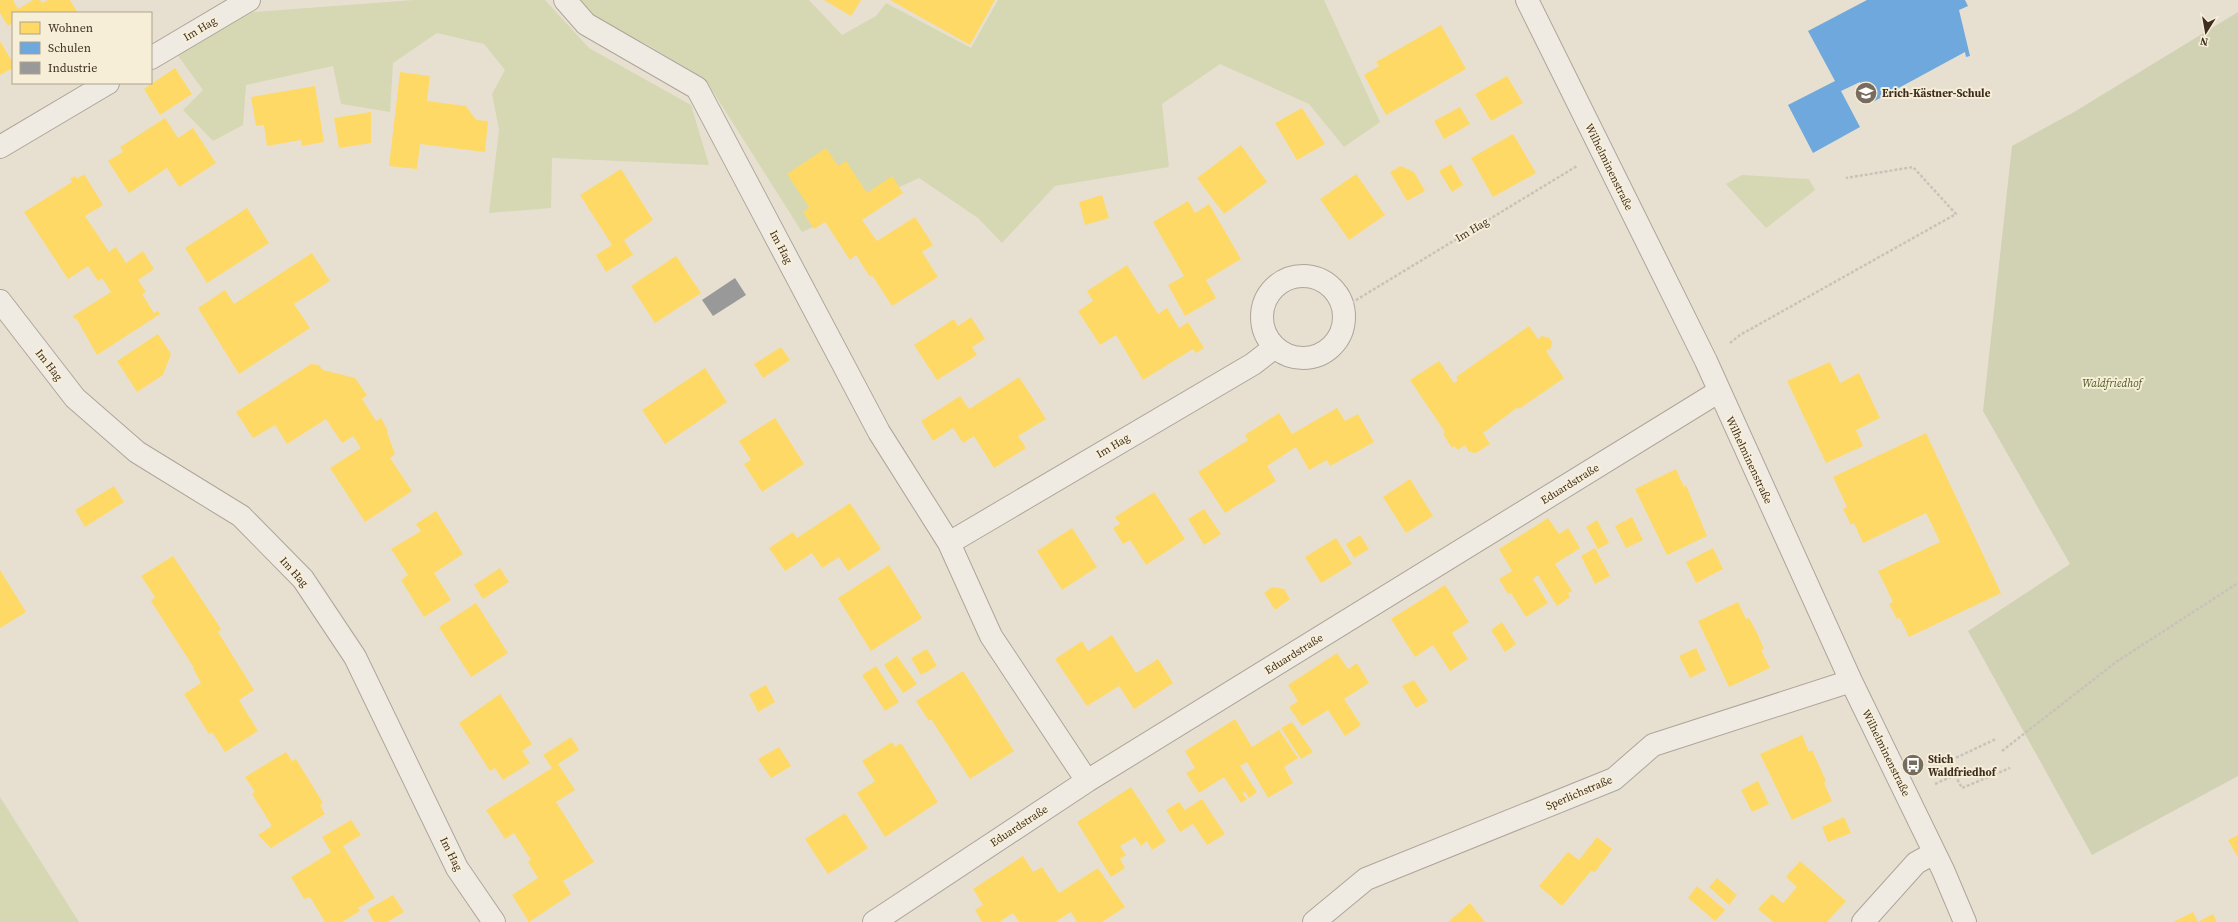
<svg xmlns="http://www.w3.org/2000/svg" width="2238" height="922" font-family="'Source Serif 4',serif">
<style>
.green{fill:#d6d7b3}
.cemetery{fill:#d1d1b3}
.homes{fill:#ffd966}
.schools{fill:#6fa8dc}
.industry{fill:#999}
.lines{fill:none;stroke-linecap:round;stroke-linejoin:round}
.street-casing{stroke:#ada599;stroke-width:24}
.path{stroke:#c8c2b9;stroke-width:2.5;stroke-dasharray:3 2;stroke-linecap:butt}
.street{stroke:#efebe3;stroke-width:22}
.labels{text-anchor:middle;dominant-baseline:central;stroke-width:4;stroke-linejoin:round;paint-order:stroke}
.street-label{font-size:11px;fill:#3d2e20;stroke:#f7eed8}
.poi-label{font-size:11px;font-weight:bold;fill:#3d2e20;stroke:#f7eed8;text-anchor:start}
.park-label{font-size:11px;font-style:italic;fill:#4d5a26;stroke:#f7eed8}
</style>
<rect width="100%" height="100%" fill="#e7e0d1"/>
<path class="green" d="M 414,0 L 545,0 L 589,48 L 691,105 L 709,165 L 552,158 L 551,208 L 489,213 L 499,130 L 492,94 L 505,70 L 484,44 L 437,33 L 393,63 L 390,112 L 341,104 L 333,66 L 246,85 L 243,125 L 213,141 L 183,110 L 203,90 L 176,53 L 253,12 Z
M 577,0 L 809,0 L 842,35 L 876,16 L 886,3 L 971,48 L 998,0 L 1324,0 L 1380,122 L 1344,147 L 1309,104 L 1220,64 L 1162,104 L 1169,167 L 1055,186 L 1002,243 L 978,218 L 919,178 L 802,232 L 705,79 L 646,44 L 599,23 Z
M 1742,175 L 1809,179 L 1815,190 L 1766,228 L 1726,184 Z
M 0,797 L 79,922 L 0,922 Z"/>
<path class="cemetery" d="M 2238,12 L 2238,776 L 2092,855 L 1968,631 L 2070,564 L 1983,411 L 2012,146 L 2074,112 Z"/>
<path class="homes" d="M 0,0 L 13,0 L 18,9 L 33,0 L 40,0 L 42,3 L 48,0 L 70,0 L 78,13 L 13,13 L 13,23 L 8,26 L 0,13 Z
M 824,0 L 861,0 L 851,16 Z
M 890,0 L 995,0 L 970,45 Z
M 1441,25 L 1466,69 L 1386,115 L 1364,75 L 1379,66 L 1376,62 Z
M 0,41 L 13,63 L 13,68 L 0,75 Z
M 175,68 L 192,94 L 160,115 L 144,89 Z
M 400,72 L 430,76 L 427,101 L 466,106 L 476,120 L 488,121 L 485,152 L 420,144 L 417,169 L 389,166 Z
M 1507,76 L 1523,103 L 1491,121 L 1475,94 Z
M 315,86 L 324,142 L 302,146 L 301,140 L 267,146 L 264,125 L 256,126 L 251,97 Z
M 1460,107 L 1470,124 L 1444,139 L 1434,121 Z
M 1302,108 L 1325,144 L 1297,160 L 1275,123 Z
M 371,112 L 371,143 L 339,148 L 334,118 Z
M 165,118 L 178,138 L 193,128 L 216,163 L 179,187 L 167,168 L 129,193 L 108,161 L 123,152 L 120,147 Z
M 1513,134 L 1536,173 L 1493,197 L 1471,158 Z
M 1241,145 L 1267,182 L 1224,214 L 1197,178 Z
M 826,148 L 838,166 L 846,161 L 867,193 L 892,176 L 903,193 L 862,220 L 877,241 L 915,217 L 933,245 L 922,252 L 938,277 L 892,306 L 872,275 L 870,277 L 856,255 L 850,260 L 825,222 L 814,229 L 803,212 L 809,207 L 787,174 Z
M 1451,164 L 1463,185 L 1452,192 L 1439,171 Z
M 1401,166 L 1414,172 L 1425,191 L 1407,201 L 1390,172 Z
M 621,169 L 653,220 L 624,240 L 633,255 L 606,272 L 596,255 L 612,245 L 580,195 Z
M 84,174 L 103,205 L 85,216 L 109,252 L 116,247 L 126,263 L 143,251 L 154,269 L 138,280 L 146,292 L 142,294 L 154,313 L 158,311 L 160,314 L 97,355 L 76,318 L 74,319 L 73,316 L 111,292 L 102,278 L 98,281 L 88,266 L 68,279 L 24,212 L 72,182 L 70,179 L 75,176 L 77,179 Z
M 1356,174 L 1385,215 L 1349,240 L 1320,199 Z
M 1102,195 L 1109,218 L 1085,225 L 1079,202 Z
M 1188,201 L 1195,213 L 1209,204 L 1241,259 L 1206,280 L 1216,298 L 1185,316 L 1168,285 L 1184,276 L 1153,222 Z
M 247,208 L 269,243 L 207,283 L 185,248 Z
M 312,253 L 330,281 L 294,304 L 310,328 L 239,374 L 198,308 L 225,290 L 234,304 Z
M 676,256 L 701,293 L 655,323 L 631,286 Z
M 1127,265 L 1158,314 L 1167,308 L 1179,328 L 1188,322 L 1204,348 L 1196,353 L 1193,349 L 1143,380 L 1116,335 L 1100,345 L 1078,311 L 1093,301 L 1087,291 Z
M 971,317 L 985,339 L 972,347 L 977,355 L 937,380 L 914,345 L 954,319 L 958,326 Z
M 1529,326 L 1538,339 L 1542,336 L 1549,338 L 1552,342 L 1551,348 L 1546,351 L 1564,378 L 1519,409 L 1518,407 L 1483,433 L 1490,444 L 1476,453 L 1469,452 L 1465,445 L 1458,450 L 1454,446 L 1452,448 L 1443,434 L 1445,432 L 1410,380 L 1439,361 L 1454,383 L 1458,380 L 1456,377 Z
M 158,334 L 171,354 L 163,375 L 137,392 L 117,361 Z
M 781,347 L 790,360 L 763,378 L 754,364 Z
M 1830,362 L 1840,383 L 1859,373 L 1880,418 L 1856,430 L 1863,446 L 1826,463 L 1787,381 Z
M 311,364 L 319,365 L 323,370 L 355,378 L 367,395 L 362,399 L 376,421 L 381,418 L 388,431 L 387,432 L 395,454 L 390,458 L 412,491 L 365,522 L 330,468 L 361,448 L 353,436 L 342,443 L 326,419 L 287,444 L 275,425 L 253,438 L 236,412 Z
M 705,368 L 727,402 L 665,444 L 642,410 Z
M 1019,377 L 1046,419 L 1018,436 L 1026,448 L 994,468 L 974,436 L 963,443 L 953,428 L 933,441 L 921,421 L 960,396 L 969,409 Z
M 1337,408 L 1345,421 L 1358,414 L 1374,442 L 1330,466 L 1327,460 L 1309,470 L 1296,447 L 1267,466 L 1276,481 L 1225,513 L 1198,472 L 1248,440 L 1245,435 L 1279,413 L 1292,434 Z
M 775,418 L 804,464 L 762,492 L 744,464 L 751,460 L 739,441 Z
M 1926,433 L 2001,593 L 1909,637 L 1900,618 L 1897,619 L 1889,604 L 1893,602 L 1878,571 L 1940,542 L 1933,527 L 1926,513 L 1863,543 L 1854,523 L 1851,525 L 1843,509 L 1847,507 L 1833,477 Z
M 1676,469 L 1684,487 L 1686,485 L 1707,536 L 1667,555 L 1635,489 Z
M 1410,479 L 1433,516 L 1406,533 L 1383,497 Z
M 114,486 L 124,502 L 85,527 L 75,510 Z
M 1154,492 L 1185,539 L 1146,565 L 1130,540 L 1123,544 L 1113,528 L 1120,524 L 1115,517 Z
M 850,503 L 881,549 L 848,571 L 839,557 L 822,568 L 812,553 L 785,571 L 769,548 L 793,532 L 797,538 Z
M 1204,509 L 1221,534 L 1204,545 L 1188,519 Z
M 436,511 L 463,554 L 434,573 L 451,600 L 424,617 L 401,580 L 408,575 L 391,549 L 421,531 L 416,524 Z
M 1632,517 L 1643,540 L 1626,548 L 1615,526 Z
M 1548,518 L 1559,534 L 1568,528 L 1580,548 L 1555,564 L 1572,591 L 1568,593 L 1570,597 L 1557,606 L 1538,575 L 1533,579 L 1548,603 L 1526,617 L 1511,593 L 1508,594 L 1499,579 L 1512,571 L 1499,549 Z
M 1597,520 L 1609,543 L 1598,549 L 1586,527 Z
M 1072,528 L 1097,567 L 1062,590 L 1037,551 Z
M 1360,535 L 1369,549 L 1354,558 L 1346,544 Z
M 1336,538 L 1352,564 L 1321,583 L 1305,557 Z
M 1595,548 L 1610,576 L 1595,584 L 1581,556 Z
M 1713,548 L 1723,569 L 1696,583 L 1686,562 Z
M 173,556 L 221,629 L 218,632 L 254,690 L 239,700 L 258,731 L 225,752 L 212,732 L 209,734 L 184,694 L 201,683 L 193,668 L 194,668 L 151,601 L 155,597 L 141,576 Z
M 889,565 L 922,618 L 871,651 L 838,598 Z
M 500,568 L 509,582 L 483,599 L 474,585 Z
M 0,570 L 26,612 L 0,628 Z
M 1445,585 L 1469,622 L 1452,633 L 1468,659 L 1450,671 L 1433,645 L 1415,657 L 1391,619 Z
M 1272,587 L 1284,589 L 1290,599 L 1275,610 L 1264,593 Z
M 1738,602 L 1746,619 L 1749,618 L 1757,633 L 1764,649 L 1761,650 L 1770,668 L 1729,687 L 1698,621 Z
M 476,603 L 508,653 L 471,677 L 439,627 Z
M 1502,622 L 1516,644 L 1505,652 L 1491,630 Z
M 1112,635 L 1136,673 L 1158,659 L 1173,683 L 1134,709 L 1119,686 L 1087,706 L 1055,659 L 1082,641 L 1088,651 Z
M 1696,648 L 1706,670 L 1690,678 L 1679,656 Z
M 927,649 L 937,666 L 921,675 L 911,658 Z
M 1337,653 L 1348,669 L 1357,663 L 1369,683 L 1344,699 L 1361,725 L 1345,736 L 1328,710 L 1302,726 L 1289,707 L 1298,701 L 1288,685 Z
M 897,656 L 917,684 L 903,693 L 884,665 Z
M 876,666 L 899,702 L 885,711 L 862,675 Z
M 963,671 L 1014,751 L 970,779 L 931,719 L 929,721 L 916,701 Z
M 1414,680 L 1428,701 L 1416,708 L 1402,686 Z
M 766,685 L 775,702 L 758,712 L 749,694 Z
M 500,694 L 532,744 L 522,751 L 530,763 L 503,780 L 495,768 L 490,771 L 459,723 Z
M 1235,719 L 1252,747 L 1279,730 L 1298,758 L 1284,767 L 1293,783 L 1268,798 L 1247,762 L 1240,766 L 1257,792 L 1249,798 L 1245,792 L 1242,793 L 1247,799 L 1241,803 L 1224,777 L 1199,793 L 1186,773 L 1195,768 L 1185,751 Z
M 1292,722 L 1313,752 L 1301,759 L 1281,728 Z
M 1802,735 L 1809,752 L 1812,750 L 1826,781 L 1824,783 L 1832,801 L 1792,820 L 1760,754 Z
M 571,737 L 579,750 L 558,764 L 575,790 L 556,802 L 594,862 L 563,881 L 571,894 L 529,922 L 512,895 L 538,878 L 528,862 L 531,860 L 514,833 L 505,839 L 486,810 L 552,768 L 543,755 Z
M 892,742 L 895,747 L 901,743 L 938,802 L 885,837 L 857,793 L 875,781 L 862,761 Z
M 779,747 L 791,766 L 771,778 L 758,759 Z
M 286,752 L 292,761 L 296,759 L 323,803 L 320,805 L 325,814 L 271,848 L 258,835 L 272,826 L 252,794 L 255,792 L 245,777 Z
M 1758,781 L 1769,804 L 1752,812 L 1741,790 Z
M 1131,787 L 1166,841 L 1152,850 L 1147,841 L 1141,846 L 1135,837 L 1120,846 L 1126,855 L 1120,859 L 1125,868 L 1111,877 L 1077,822 Z
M 1202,799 L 1225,834 L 1207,845 L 1193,824 L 1180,832 L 1166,810 L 1179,802 L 1185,810 Z
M 845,813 L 868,848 L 828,874 L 805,839 Z
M 1844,817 L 1851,833 L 1828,842 L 1822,827 Z
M 351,820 L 361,835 L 343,846 L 375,898 L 358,908 L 360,911 L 342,922 L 325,922 L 310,897 L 304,899 L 291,877 L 331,852 L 322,837 Z
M 2238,835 L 2238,858 L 2228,840 Z
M 1597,837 L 1612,849 L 1595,872 L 1591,871 L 1562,906 L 1539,886 L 1568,852 L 1579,860 Z
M 1023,856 L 1033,872 L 1042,867 L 1059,893 L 1098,868 L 1125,907 L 1102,922 L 1077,922 L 1071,912 L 1055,922 L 1019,922 L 1013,913 L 999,922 L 982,922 L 975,910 L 983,905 L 973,889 Z
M 1800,861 L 1846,901 L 1827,922 L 1773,922 L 1758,909 L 1772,894 L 1783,903 L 1797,887 L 1786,877 Z
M 1717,878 L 1737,895 L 1729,905 L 1709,887 Z
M 1697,886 L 1725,910 L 1715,921 L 1688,898 Z
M 393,895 L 404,912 L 387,922 L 374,922 L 367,910 Z
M 1470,903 L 1485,922 L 1448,922 Z
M 2193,912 L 2198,922 L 2213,914 L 2217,922 L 2173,922 Z"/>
<path class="schools" d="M 1867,0 L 1965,0 L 1968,6 L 1959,10 L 1970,56 L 1966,57 L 1965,52 L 1871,103 L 1860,82 L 1841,91 L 1860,127 L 1813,153 L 1788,105 L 1835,81 L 1808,31 Z"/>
<path class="industry" d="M 735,278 L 746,295 L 713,316 L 702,300 Z"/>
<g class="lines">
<g class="street-casing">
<path id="street" d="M 565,0 L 586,24 L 697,88 L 879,432 L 949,543 L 991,636 L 1087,781
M 1527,0 L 1706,361 L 1851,681 L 1943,870 L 1965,922
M 151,58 L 249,0
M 0,147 L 108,83
M1262 317a41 41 0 1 1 82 0a41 41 0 1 1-82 0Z
M 0,301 L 75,398 L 137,452 L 241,516 L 303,579 L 355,657 L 457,868 L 494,922
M 949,543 L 1253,364 L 1275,347
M 874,922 L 1087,781 L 1718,392
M 1314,922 L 1366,879 L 1614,779 L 1653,745 L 1851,681
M 1863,922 L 1916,863 L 1934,853"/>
</g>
<path class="path" d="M 1343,308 L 1577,166
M 1730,343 L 1740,335 L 1956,214 L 1913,167 L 1846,178
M 2002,751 L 2116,662 L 2238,583
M 1955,775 L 1962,788 L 2010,768
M 1935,784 L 1955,775 L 1949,761 L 1996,739"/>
<use href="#street" class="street"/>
</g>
<defs>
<g id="school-disc" transform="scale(1.15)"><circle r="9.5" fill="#786c5e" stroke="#f7eed8"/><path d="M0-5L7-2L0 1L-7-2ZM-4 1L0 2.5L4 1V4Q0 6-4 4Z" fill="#fff"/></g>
<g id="bus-disc" transform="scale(1.15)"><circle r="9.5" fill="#786c5e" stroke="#f7eed8"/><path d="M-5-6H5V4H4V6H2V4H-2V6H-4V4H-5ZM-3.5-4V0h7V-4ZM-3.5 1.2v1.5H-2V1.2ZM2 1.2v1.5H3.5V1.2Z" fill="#fff"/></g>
</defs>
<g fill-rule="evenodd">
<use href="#school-disc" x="1866" y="93"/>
<use href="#bus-disc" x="1913" y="765"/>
</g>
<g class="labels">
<g class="street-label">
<text transform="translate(200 29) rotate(-31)">Im Hag</text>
<text transform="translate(1609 167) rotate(64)">Wilhelminenstraße</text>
<text transform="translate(1472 230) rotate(-31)">Im Hag</text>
<text transform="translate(781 247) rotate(62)">Im Hag</text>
<text transform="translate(49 365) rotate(52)">Im Hag</text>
<text transform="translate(1113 446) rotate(-31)">Im Hag</text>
<text transform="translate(1749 460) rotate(65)">Wilhelminenstraße</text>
<text transform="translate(1570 484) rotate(-32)">Eduardstraße</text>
<text transform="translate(294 572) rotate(48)">Im Hag</text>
<text transform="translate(1294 654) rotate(-32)">Eduardstraße</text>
<text transform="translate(1886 753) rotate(64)">Wilhelminenstraße</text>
<text transform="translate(1579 793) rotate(-23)">Sperlichstraße</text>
<text transform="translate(1019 826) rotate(-33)">Eduardstraße</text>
<text transform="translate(451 854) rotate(63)">Im Hag</text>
</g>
<g class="poi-label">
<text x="1882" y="93">Erich-Kästner-Schule</text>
<text x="1928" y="759">Stich<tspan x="1928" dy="13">Waldfriedhof</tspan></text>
</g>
<g class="park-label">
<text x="2112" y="383">Waldfriedhof</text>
</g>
</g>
<rect x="12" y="12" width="140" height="72" fill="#f7eed8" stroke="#ada18e"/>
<rect x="20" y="22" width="20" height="12" fill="#ffd966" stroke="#ada18e"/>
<text x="48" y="32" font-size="12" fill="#3d2e20">Wohnen</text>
<rect x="20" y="42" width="20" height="12" fill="#6fa8dc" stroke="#ada18e"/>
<text x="48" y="52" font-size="12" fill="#3d2e20">Schulen</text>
<rect x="20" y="62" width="20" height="12" fill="#999999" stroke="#ada18e"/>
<text x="48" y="72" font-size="12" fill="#3d2e20">Industrie</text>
<g transform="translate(2206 32) rotate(191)" stroke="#f7eed8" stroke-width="3" paint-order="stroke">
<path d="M0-3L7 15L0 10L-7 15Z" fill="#3d2e20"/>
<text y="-6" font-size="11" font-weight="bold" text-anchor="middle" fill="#3d2e20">N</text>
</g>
</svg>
